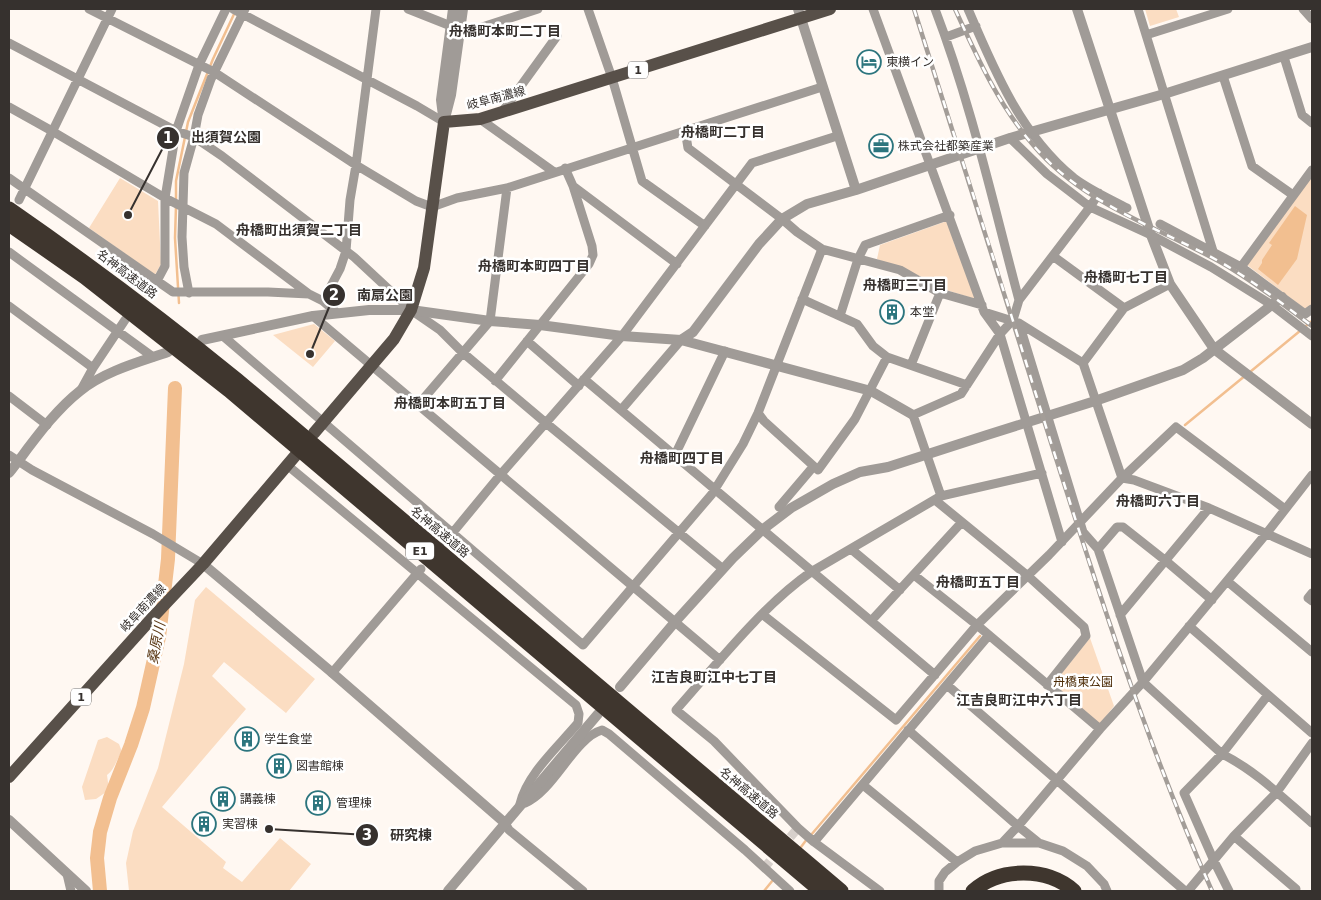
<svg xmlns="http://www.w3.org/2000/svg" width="1321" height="900" font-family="'DejaVu Sans','Noto Sans JP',sans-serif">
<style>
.green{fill:#fbddc2}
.water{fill:#f2bf90}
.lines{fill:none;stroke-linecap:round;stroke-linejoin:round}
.stream{stroke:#f2bf90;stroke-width:2.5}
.river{stroke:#f2bf90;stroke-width:14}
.minor-tunnel{stroke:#d7d0cb;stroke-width:9;stroke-dasharray:9 4.5;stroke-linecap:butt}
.minor{stroke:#a09b97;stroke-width:9}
.tertiary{stroke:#a09b97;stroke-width:10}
.primary{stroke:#585049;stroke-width:12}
.motorway{stroke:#3f362e;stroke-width:15}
.rail-casing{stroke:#a39d98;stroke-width:4.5}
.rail{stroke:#fff;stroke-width:2.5;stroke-dasharray:8;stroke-linecap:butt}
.labels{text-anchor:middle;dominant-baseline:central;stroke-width:5;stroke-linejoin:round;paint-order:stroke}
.shield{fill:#fff;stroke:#726f6d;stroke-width:1}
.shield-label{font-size:11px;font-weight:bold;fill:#36312e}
.poi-label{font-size:12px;fill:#36312e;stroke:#fff;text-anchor:start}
.street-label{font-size:12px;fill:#36312e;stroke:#fff}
.park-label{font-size:12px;fill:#4b2a04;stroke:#fff}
.neighbourhood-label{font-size:14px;font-weight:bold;fill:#36312e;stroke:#fff}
.water-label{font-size:14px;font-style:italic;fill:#5c3a17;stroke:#fff}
.leader{fill:none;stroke:#36312e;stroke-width:2}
.callout-dot{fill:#36312e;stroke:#fff;stroke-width:2}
.mark-label{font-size:15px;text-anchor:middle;font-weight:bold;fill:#fff}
.callout-label{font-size:14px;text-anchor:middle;font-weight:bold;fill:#36312e;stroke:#fff;stroke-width:5;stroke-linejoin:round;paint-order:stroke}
</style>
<rect width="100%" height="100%" fill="#fff8f2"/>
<path class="green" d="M 1145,9 L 1176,9 L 1179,17 L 1150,26 Z
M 1312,176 L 1312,304 L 1305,309 L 1247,265 Z
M 120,178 L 158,201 L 161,264 L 155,275 L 89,228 Z
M 947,221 L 955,246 L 959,252 L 975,299 L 940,288 L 877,259 L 880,245 Z
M 314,324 L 335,341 L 313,367 L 273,335 Z
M 206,587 L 315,679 L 286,713 L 224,662 L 212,676 L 246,709 L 162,807 L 226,862 L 223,868 L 242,882 L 280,838 L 311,864 L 289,891 L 129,891 L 126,863 L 133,831 L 158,768 L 184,664 L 195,600 Z
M 1090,638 L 1114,706 L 1100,724 L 1052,685 Z
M 107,737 L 119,744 L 122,752 C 116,760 115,769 107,775 L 109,790 L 96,799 L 85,800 L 82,787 L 98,740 Z"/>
<path class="water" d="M 1295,206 L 1307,215 L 1297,259 L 1278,285 L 1258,269 L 1262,263 L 1262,260 L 1272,245 L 1269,243 Z"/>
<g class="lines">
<path class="stream" d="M 186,132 L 188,122 L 213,59 L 235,12
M 176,201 L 176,181 L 185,137
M 176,206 L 175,238 L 179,303
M 1250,372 L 1312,321
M 1185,425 L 1246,375
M 811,835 L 980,636
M 801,847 L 807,839
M 764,891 L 773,880"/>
<path class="river" d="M 100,891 L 97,858 L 100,832 L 110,798 L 131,745 L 143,708 L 159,637 L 168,559 L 175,388"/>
<path class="minor-tunnel" d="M 136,306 L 157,281
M 764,868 L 798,828"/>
<path class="minor" d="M 89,9 L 214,72 L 356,165 L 416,201 L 432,207 L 457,198 L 507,188 L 822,87
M 233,9 L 417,106 L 444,122
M 408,9 L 461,30 L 476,29 L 538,9
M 588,9 L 612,78 L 642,181 L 705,226
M 873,9 L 984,312 L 1000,334 L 1062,542
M 935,9 C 971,103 993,203 1019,300
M 968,9 C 994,70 1021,135 1074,178 C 1090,190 1110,199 1127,208
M 1138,9 L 1213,251
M 1303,9 L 1312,19
M 1146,35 L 1228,9
M 946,37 L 976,26
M 9,43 L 176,131 L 194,137 L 222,156 L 354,257 L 411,310 L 440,330 L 462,352 L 546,423 L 723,569
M 1284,57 L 1302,115 L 1312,123
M 1223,76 L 1252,166 L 1293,195
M 9,107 L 52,131 L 165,198 L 216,224 L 309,294
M 502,112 L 557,36
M 480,119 L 554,172
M 685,130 L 688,148 L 782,219 L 797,232 L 822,249 L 900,270 L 940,293 L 982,305
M 1010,138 L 1047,174 L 1090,207 L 1151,235 L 1211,267 L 1272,305 L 1312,336
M 9,178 L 173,292 L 268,292 L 309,294 L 323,301 L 337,313
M 573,186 L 677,264
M 19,200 L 112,9
M 1160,224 L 1241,267 L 1305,314 L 1312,309
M 9,252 L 153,357
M 1053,256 L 1124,308
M 1241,267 L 1312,170
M 157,281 L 165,266 L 165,198 L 176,131 L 199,65 L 226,9
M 189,293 L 184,267 L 182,237 L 184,173 L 194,137 L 198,115 L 211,79 L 245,9
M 802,299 L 857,324 L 873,346 L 887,357 L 967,385
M 323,301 L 340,269 L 346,251 L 350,200 L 356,165 L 376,9
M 9,306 L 93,368
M 984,312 L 1019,323 L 1083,363 L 1122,478
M 313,316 L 720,660
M 840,316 L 858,259 L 865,245 L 950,215
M 1019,323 L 1083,532 L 1098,549 L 1143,682 L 1222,754 C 1255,770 1284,799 1312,823
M 223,336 L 583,645 L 712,494 L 743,444 L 758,413 L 822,249
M 527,341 L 579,386
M 1083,363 L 1124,308 L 1170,284
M 911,365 L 940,293
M 584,379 L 935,675
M 495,381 L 589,264 L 593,255 L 592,246 L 573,186 L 565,168
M 81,390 L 93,368 L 125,320
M 9,396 L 47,425
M 418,405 L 490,321 L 507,188
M 621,410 L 681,340
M 758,413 L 764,421 L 818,470 L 855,419 L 887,357
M 9,455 L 32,470 L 153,534 L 203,564
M 675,455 L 725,351
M 287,465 L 576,705 L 579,714 L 578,723 C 558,747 527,774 520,804
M 1122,478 L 1134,480 L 1209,508 L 1312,554
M 941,496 L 913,415 L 961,394 L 1000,334 L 1013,320 L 1019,300 L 1090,207 L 1099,193
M 935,500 L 1028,576 L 1084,627 L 1086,636 L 1047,685
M 779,507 L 813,467
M 445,542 L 501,474 L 622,336 L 752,163 L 837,136
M 851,549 L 900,590
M 1098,549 L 1117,527 L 1123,527 L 1166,561 L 1212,600
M 914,575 L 977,625 L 1100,729
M 1227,581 L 1312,652
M 1312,593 L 1308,598 L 1312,601
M 762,614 L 896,720 L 977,625 L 1049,555 L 1122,478 L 1176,427 L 1285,509
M 1120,615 L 1209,508
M 871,621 L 962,522
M 1189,626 L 1312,733
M 332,673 L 421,569
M 947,685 L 1185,891
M 908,730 L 1018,826 L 1039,843 L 1063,851 L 1087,866 L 1104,884 L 1107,891
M 863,785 L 957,862
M 525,803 C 554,791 574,738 602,730 L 609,734 L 745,850 L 790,891
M 505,823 L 509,830 L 583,891
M 1234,836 L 1296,889 L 1294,891
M 814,842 L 989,635
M 1002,843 L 1039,843
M 67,874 L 71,891
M 880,891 L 814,842 L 798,828 L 714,741 L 676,710 C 717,664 761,607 811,572 L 941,496 L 1042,473
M 939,891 L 939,881 L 945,872 L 957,862 L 975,851 L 1002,843 L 1018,826 L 1100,729 L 1143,682 L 1266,534 L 1312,475
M 1188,891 L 1234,836 L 1277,792 L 1312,743
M 1229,891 L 1214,861 L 1184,793 L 1222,754 L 1268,695"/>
<path class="tertiary" d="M 798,9 L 856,190
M 1077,9 L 1151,235 L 1170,284 L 1214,349 L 1312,424
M 443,116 L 441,100 L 453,9
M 444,122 L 451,95 L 463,9
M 202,340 L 313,316 L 369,310 L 411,310 L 490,321 L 540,325 L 622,336 L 681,340 L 871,391 L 913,415
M 681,340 L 693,332 L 759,244 L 782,219 L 807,204 L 856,190 L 1010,138 L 1164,94 L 1312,47
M 9,473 C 31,445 52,413 80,391 C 105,371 139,362 168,352
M 203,564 L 329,670 L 505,823
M 620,687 L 675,622 L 733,558 L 762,530 L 791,508 L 833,484 L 860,472 L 888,467 L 987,435 L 1095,401 L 1183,370 L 1203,358 L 1282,297
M 9,820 L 86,891
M 448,891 L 598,714"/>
<path class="primary" d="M 314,433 L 394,339 L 411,310 L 424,268 L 444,122 L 480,119 L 830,9
M 9,777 L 153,617 L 203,564 L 295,456"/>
<path class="motorway" d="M 9,209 C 87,263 163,320 237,380 L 841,891
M 9,224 L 85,277 L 229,390 L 821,891
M 973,891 C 1000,867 1047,867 1074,891"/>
<g class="rail-casing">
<path id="rail" d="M 914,9 C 959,150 1004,291 1048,433 C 1097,588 1146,742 1212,891
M 955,9 C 977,57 999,106 1034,146 C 1083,204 1158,227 1222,263 C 1253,281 1283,304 1312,326"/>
</g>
<use href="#rail" class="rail"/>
</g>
<defs>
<g id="hotel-ring" transform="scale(1.25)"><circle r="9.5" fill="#fff" stroke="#2c757e" stroke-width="1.5"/><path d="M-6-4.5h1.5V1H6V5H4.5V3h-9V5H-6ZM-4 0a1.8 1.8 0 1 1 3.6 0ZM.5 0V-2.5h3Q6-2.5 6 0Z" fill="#2c757e"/></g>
<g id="office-ring" transform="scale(1.25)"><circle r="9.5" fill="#fff" stroke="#2c757e" stroke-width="1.5"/><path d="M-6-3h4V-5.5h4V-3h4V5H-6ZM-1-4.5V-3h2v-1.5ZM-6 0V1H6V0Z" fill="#2c757e"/></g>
<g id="building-ring" transform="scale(1.25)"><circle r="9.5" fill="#fff" stroke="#2c757e" stroke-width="1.5"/><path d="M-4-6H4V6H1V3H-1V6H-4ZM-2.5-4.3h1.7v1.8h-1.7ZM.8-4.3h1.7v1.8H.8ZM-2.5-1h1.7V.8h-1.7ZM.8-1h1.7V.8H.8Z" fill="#2c757e"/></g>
</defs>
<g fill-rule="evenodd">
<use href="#hotel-ring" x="869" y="62"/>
<use href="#office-ring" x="881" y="146"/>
<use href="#building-ring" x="892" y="312"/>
<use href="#building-ring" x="247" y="739"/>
<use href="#building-ring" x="279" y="766"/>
<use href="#building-ring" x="223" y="799"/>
<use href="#building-ring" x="318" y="803"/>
<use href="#building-ring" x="204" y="824"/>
</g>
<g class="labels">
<g class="shield">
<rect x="628" y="61.5" width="20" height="17" rx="4"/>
<rect x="406" y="542.5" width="28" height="17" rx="4"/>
<rect x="71" y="688.5" width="20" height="17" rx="4"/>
</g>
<g class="shield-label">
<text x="638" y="70">1</text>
<text x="420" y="551">E1</text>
<text x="81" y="697">1</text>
</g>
<g class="poi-label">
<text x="886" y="62">東横イン</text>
<text x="898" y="146">株式会社都築産業</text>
<text x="910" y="312">本堂</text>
<text x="264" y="739">学生食堂</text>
<text x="296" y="766">図書館棟</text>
<text x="240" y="799">講義棟</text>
<text x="336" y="803">管理棟</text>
<text x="222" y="824">実習棟</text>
</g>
<g class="street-label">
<text transform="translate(496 98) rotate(-15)">岐阜南濃線</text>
<text transform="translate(127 274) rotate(37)">名神高速道路</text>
<text transform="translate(440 532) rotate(40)">名神高速道路</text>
<text transform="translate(143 608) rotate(-47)">岐阜南濃線</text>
<text transform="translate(749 793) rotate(40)">名神高速道路</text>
</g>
<g class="park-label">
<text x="1083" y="682">舟橋東公園</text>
</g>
<g class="neighbourhood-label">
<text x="505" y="31">舟橋町本町二丁目</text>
<text x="723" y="132">舟橋町二丁目</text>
<text x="299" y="230">舟橋町出須賀二丁目</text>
<text x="534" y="266">舟橋町本町四丁目</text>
<text x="1126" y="277">舟橋町七丁目</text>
<text x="905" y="285">舟橋町三丁目</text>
<text x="450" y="403">舟橋町本町五丁目</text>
<text x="682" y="458">舟橋町四丁目</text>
<text x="1158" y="501">舟橋町六丁目</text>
<text x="978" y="582">舟橋町五丁目</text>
<text x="714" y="677">江吉良町江中七丁目</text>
<text x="1019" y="700">江吉良町江中六丁目</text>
</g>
<g class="water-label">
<text transform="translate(156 643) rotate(-79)">桑原川</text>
</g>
</g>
<path class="leader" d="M128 215L168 138M310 354L334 295M269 829L367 835"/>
<g class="callout-dot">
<circle cx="128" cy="215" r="5"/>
<circle cx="310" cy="354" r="5"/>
<circle cx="269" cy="829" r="5"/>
<circle cx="168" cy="138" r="12"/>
<circle cx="334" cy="295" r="12"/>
<circle cx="367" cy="835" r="12"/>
</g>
<g class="mark-label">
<text x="168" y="143">1</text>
<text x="334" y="300">2</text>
<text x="367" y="840">3</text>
</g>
<g class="callout-label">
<text x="226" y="142">出須賀公園</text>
<text x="385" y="300">南扇公園</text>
<text x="411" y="840">研究棟</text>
</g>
<rect width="1321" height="900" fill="none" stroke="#36312e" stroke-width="20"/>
</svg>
